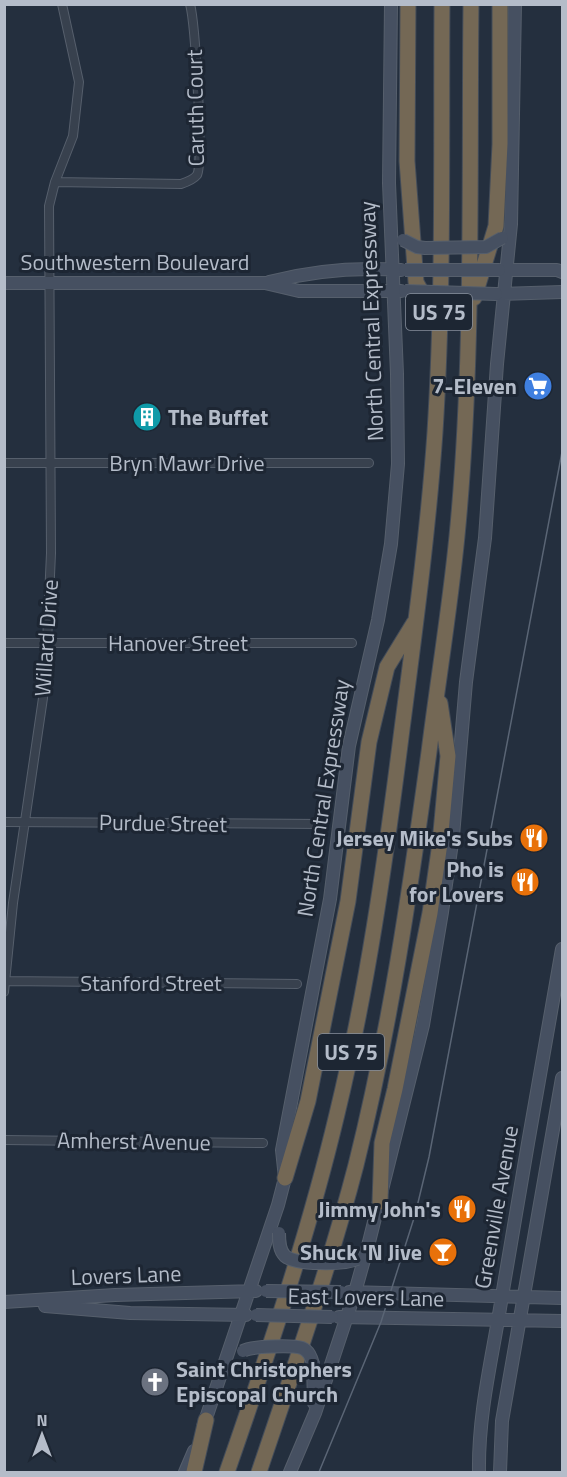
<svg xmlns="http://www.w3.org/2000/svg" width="567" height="1477" font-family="'Titillium Web',sans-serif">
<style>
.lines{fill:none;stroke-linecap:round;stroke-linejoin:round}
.street-casing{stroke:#565f6c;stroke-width:10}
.secondary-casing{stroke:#565f6c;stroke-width:14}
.highway-casing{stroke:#434c59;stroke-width:17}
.street{stroke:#38414e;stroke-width:8}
.secondary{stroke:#465061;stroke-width:12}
.highway{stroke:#746855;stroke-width:15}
.tram{stroke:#5a6575;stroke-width:1.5}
.secondary-bridge-casing{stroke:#565f6c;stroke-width:14;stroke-linecap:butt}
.secondary-bridge{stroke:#465061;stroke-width:12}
.labels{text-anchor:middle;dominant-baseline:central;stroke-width:6;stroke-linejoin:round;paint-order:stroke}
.shield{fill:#1d2633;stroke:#878f9c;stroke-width:1.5}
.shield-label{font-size:21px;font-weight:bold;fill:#b4bcc9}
.street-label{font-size:22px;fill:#b4bcc9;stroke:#1d2633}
.poi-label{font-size:22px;font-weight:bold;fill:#b4bcc9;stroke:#1d2633;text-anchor:end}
</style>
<rect width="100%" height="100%" fill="#242f3e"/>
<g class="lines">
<g class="street-casing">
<path id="street" d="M 55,182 L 181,184 C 187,182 193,180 197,175 C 204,163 195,23 190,4
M 4,463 L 369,463
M 4,643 L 352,643
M 4,822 L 321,824
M 4,981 L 297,984
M 4,992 L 13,903 L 43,698 L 47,643 L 51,553 L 49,206 L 55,182 L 73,136 L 79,82 L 62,4
M 4,1140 L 263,1143"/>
</g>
<g class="secondary-casing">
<path id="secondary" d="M 500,270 L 557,270 L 562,272
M 269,282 C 311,271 357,267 401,270
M 4,283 L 265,283 L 299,291 L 401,291
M 497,294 L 562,292
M 349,1292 L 562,1298
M 4,1302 L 115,1295 L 256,1291
M 45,1306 L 130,1313 L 246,1315
M 339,1317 L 562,1321
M 313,1364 L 314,1403
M 203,1427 L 278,1205 L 285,1178 L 282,1150 L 330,899 L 349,746 L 378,620 L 391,544 L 398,464 L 397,374 L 389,183 L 391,4
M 185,1472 L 194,1451
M 290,1472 L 315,1413 L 355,1292 L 369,1242 L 423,1025 L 442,912 L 453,836 L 466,682 L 485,538 L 497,364 L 511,224 L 515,4
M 479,1472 C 478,1412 493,1355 502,1296 C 521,1180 542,1065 562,949
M 500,1472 L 502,1421 L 562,1078"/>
</g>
<g class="highway-casing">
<path id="highway" d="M 408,4 L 407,161 L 416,282 L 438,322
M 474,298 L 496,226 L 500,144 L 500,4
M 285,1178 L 308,1101 L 348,901 L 369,742 L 387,667 L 414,623
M 380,1202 L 382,1143 L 395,1089 L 430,913 L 440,843 L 448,756 L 440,703
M 194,1472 L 206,1420
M 227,1472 C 268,1354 308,1236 337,1114 C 367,990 385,864 401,737 C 414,636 428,534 435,432 C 444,290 441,147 442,4
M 259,1472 C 293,1371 329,1269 356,1165 C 390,1029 410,891 429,752 C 438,680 450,608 457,536 C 474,360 469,182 471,4"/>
</g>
<use href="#street" class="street"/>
<use href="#secondary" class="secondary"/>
<use href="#highway" class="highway"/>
<path class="tram" d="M 319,1472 L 381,1322 L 415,1215 L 429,1157 L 562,452"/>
<g class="secondary-bridge-casing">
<path id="secondary-bridge" d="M 403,240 L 417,247 L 425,248 L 486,247 L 502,238
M 405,270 L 499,270
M 405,291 L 496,294
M 279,1233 C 279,1241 279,1250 285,1256 C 296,1265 344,1265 357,1259
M 266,1291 L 341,1292
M 256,1315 L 332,1317
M 243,1351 C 251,1346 292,1345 302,1348 C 309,1351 311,1357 313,1364"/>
</g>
<use href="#secondary-bridge" class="secondary-bridge"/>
</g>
<defs>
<g id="supermarket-disc" transform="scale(1.5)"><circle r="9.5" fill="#3f7fe0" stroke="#1d2633"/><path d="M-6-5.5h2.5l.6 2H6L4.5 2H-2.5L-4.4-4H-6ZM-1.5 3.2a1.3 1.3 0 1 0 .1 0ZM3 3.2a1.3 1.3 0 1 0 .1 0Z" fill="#fff"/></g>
<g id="building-disc" transform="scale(1.5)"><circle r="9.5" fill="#0f9aa8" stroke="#1d2633"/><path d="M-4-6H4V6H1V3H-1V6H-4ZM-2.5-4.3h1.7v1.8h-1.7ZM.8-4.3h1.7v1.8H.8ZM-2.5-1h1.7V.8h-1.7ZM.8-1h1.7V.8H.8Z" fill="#fff"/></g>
<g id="restaurant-disc" transform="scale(1.5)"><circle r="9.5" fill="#e8710a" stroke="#1d2633"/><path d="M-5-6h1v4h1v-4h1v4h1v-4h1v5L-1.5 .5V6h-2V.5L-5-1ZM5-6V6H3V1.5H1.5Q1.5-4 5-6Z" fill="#fff"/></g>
<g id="bar-disc" transform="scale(1.5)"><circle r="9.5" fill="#e8710a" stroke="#1d2633"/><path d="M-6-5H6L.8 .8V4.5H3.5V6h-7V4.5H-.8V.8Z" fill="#fff"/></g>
<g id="church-disc" transform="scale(1.5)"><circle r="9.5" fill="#6b7280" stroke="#1d2633"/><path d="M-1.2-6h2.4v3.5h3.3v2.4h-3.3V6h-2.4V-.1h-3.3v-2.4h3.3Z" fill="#fff"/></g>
</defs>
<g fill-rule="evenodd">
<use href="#supermarket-disc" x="538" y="386"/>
<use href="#building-disc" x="147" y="417"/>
<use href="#restaurant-disc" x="534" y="838"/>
<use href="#restaurant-disc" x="525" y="882"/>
<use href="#restaurant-disc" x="462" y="1209"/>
<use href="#bar-disc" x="443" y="1252"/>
<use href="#church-disc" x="155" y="1382"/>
</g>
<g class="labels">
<g class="shield">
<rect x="406" y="294" width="66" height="36" rx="4.5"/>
<rect x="318" y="1034" width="66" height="36" rx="4.5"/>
</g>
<g class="shield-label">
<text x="439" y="312">US 75</text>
<text x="351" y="1052">US 75</text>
</g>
<g class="street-label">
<text transform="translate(195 108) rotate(-91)">Caruth Court</text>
<text x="135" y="262">Southwestern Boulevard</text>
<text transform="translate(371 321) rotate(-92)">North Central Expressway</text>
<text x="187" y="463">Bryn Mawr Drive</text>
<text transform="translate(46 638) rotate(-86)">Willard Drive</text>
<text x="178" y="643">Hanover Street</text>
<text transform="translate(323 798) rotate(-81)">North Central Expressway</text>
<text transform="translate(163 823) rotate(1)">Purdue Street</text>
<text x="151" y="983">Stanford Street</text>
<text transform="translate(134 1141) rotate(1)">Amherst Avenue</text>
<text transform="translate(496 1207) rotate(-80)">Greenville Avenue</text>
<text transform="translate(126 1275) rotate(-2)">Lovers Lane</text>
<text transform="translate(366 1297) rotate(1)">East Lovers Lane</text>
</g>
<g class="poi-label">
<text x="517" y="386">7-Eleven</text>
<text x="168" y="417" text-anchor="start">The Buffet</text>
<text x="513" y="838">Jersey Mike's Subs</text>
<text x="504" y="869">Pho is<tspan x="504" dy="25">for Lovers</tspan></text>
<text x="441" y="1209">Jimmy John's</text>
<text x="422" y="1252">Shuck 'N Jive</text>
<text x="176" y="1369" text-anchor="start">Saint Christophers<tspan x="176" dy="25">Episcopal Church</tspan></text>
</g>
</g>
<rect width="567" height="1477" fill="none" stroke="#b4bcc9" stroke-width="12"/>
<g transform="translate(42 1435)" stroke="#1d2633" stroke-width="4.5" paint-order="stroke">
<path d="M0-4.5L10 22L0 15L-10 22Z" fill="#b4bcc9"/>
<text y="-9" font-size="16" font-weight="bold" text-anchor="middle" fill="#b4bcc9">N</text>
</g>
</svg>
